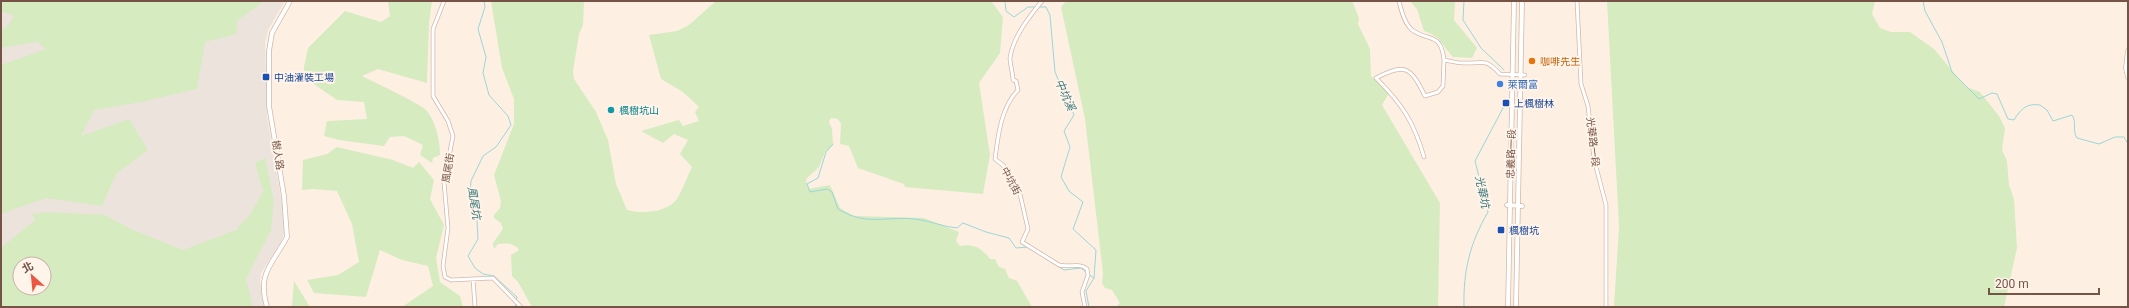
<svg xmlns="http://www.w3.org/2000/svg" width="2129" height="308" font-family="Roboto,'Noto Sans TC',sans-serif">
<style>
.industrial{fill:#ece3dd;fill-rule:evenodd}
.green{fill:#d6ebc0;fill-rule:evenodd}
.lines{fill:none;stroke-linecap:round;stroke-linejoin:round}
.stream{stroke:#9bd6da;stroke-width:1}
.street-casing{stroke:#d1b8ab;stroke-width:4.5}
.secondary-casing{stroke:#d4b7a8;stroke-width:5.5}
.street{stroke:#fff;stroke-width:3}
.secondary{stroke:#fff;stroke-width:4}
.food-dot{fill:#e8710a;stroke:#fff4e9;stroke-width:1.5}
.transit-dot{fill:#1a4fb4;stroke:#fff4e9;stroke-width:1.5}
.shop-dot{fill:#3f7fe0;stroke:#fff4e9;stroke-width:1.5}
.culture-dot{fill:#0f9aa8;stroke:#fff4e9;stroke-width:1.5}
.labels{text-anchor:middle;dominant-baseline:central;stroke-width:4;stroke-linejoin:round;paint-order:stroke}
.food-label{font-size:10px;fill:#c56008;stroke:#fff4e9;text-anchor:start}
.transit-label{font-size:10px;fill:#164399;stroke:#fff4e9;text-anchor:start}
.shop-label{font-size:10px;fill:#366cbe;stroke:#fff4e9;text-anchor:start}
.culture-label{font-size:10px;fill:#0d838f;stroke:#fff4e9;text-anchor:start}
.street-label{font-size:10px;fill:#765347;stroke:#fff4e9}
.water-label{font-size:11px;font-style:italic;fill:#3a787c;stroke:#fff4e9}
</style>
<rect width="100%" height="100%" fill="#fdf0e2"/>
<path class="industrial" d="M 1,1 L 285,1 L 268,30 L 265,42 L 267,117 L 286,227 L 281,242 L 261,273 L 260,282 L 265,307 L 1,307 ZM 20,264 L 44,264 L 44,288 L 20,288 Z"/>
<path class="green" d="M 1,1 L 265,1 L 238,20 L 236,34 L 205,42 L 197,89 L 141,102 L 94,110 L 81,136 L 129,119 L 148,150 L 116,174 L 102,206 L 46,198 L 1,214 L 1,65 L 46,49 L 37,42 L 1,48 L 1,27 L 5,29 L 14,16 L 1,11 Z
M 388,1 L 432,1 L 429,23 L 427,83 L 378,69 L 362,76 C 373,82 422,104 427,111 C 436,123 440,140 440,155 L 433,158 L 432,163 L 420,155 L 423,145 L 404,136 L 390,137 L 384,146 L 339,140 L 324,136 L 327,121 L 367,119 L 364,102 L 337,100 L 305,78 L 304,67 L 308,48 L 345,11 L 381,22 L 390,16 Z
M 491,1 L 584,1 L 583,25 L 579,34 L 573,71 L 574,79 L 596,112 L 608,140 L 616,184 L 627,210 C 641,214 667,213 677,199 C 683,189 687,177 692,167 L 680,154 L 688,140 L 674,134 L 663,143 L 641,131 L 679,120 L 683,126 L 699,121 L 695,112 L 699,107 L 683,92 L 661,79 L 649,35 L 677,31 L 689,25 L 716,1 L 991,1 L 1003,17 L 1000,53 L 979,83 L 990,155 L 983,194 L 905,187 L 904,184 L 858,168 L 849,146 L 840,144 L 841,124 L 838,119 L 831,118 L 829,122 L 832,129 L 833,145 L 825,152 L 819,167 L 806,179 L 808,189 L 830,185 L 840,208 L 854,216 L 924,218 L 959,232 L 956,241 L 960,246 C 973,243 982,248 990,259 L 995,259 L 999,267 L 1005,269 L 1009,278 L 1017,281 L 1032,307 L 532,307 L 518,282 L 512,276 L 511,255 L 519,250 C 515,243 506,243 498,244 L 494,249 L 493,243 L 503,229 L 501,223 L 494,218 L 494,215 L 500,208 L 501,201 L 494,175 L 514,124 L 514,99 L 502,68 Z
M 1066,1 L 1352,1 L 1359,18 L 1358,24 L 1370,49 L 1371,76 L 1389,93 L 1382,105 L 1440,203 L 1438,307 L 1116,307 L 1120,303 L 1112,290 L 1105,288 L 1102,283 L 1103,273 L 1085,119 L 1061,7 Z
M 1410,1 L 1455,1 L 1454,20 L 1477,48 L 1472,58 L 1453,57 C 1440,43 1443,38 1424,31 L 1417,9 Z
M 1607,1 L 1875,1 L 1872,14 L 1880,28 L 1891,32 L 1910,32 L 1934,49 L 1966,87 L 1980,92 L 1999,116 L 2005,128 L 2002,150 L 2007,161 L 2009,185 L 2014,199 L 2017,248 L 2004,307 L 1614,307 L 1619,226 Z
M 337,147 L 393,160 L 413,168 L 419,162 L 434,180 L 430,199 L 444,225 L 436,258 L 440,282 L 460,296 L 463,307 L 402,307 L 433,286 L 428,266 L 402,260 L 380,250 L 366,297 L 314,293 L 307,280 L 338,275 L 359,262 L 352,224 L 337,191 L 312,189 L 302,190 L 303,160 L 327,154 Z
M 265,158 L 274,201 L 271,230 L 246,279 L 253,307 L 1,307 L 1,248 L 35,220 L 32,214 L 48,212 L 105,215 L 131,229 L 183,250 L 236,230 L 251,213 L 263,191 L 255,163 ZM 20,264 L 44,264 L 44,288 L 20,288 Z
M 294,281 L 310,307 L 292,307 Z"/>
<g class="lines">
<path class="stream" d="M 484,1 L 485,7 L 478,29 L 486,57 L 483,73 L 489,95 L 508,116 L 511,125 L 496,147 L 483,156 L 471,181 L 470,193 L 476,203 L 478,239 L 468,256 L 475,268 L 483,274 L 494,276 L 517,297 L 515,307
M 1005,1 L 1006,11 L 1014,17 L 1028,7 L 1036,7
M 1464,1 L 1463,20 L 1481,48 L 1504,70
M 1923,1 L 1925,11 L 1942,42 L 1952,72 L 1979,99 L 1992,93 L 1997,94 L 2008,119 L 2014,120 C 2021,109 2026,103 2040,105 L 2047,110 L 2053,121 L 2072,115 C 2077,122 2072,131 2077,138 L 2099,144 L 2115,137 L 2124,137 L 2128,144
M 1039,7 L 1046,7 L 1050,15 L 1055,72 L 1074,115 L 1064,131 L 1070,147 L 1061,177 L 1069,191 L 1083,202 L 1073,229 L 1096,250 L 1094,278 L 1086,291 L 1089,307
M 833,144 L 826,152 L 818,178 L 807,184 L 810,192 L 827,189 L 832,192 L 838,209 C 869,228 889,214 921,220 C 934,222 944,227 957,228 L 963,223 L 986,232 L 1009,238 L 1016,248 L 1028,247
M 1034,251 L 1064,270 L 1081,268 L 1086,272
M 1088,274 L 1094,278
M 1464,307 C 1463,271 1470,243 1488,212 L 1475,161 L 1503,108 L 1504,103"/>
<g class="street-casing">
<path id="street" d="M 444,1 L 433,29 L 433,96 L 448,121 L 453,136 L 444,182 L 448,228 L 443,266 L 445,277 L 451,280 L 493,278 L 521,307
M 1042,1 C 1029,17 1013,37 1010,58 C 1010,65 1013,73 1013,80 L 1016,81 L 1018,90 C 1001,107 998,136 995,159 L 1004,166 L 1020,194 L 1028,229 L 1022,242 L 1059,265 C 1069,268 1079,262 1087,269 L 1088,275 L 1082,292 L 1085,307
M 1399,1 C 1401,10 1404,23 1412,30 C 1429,42 1441,32 1444,60
M 1577,1 L 1581,84 L 1588,106 L 1594,159 L 1606,205 L 1606,307
M 1424,157 C 1414,122 1402,104 1376,78 C 1406,62 1411,68 1425,96 L 1438,92 L 1443,86 L 1444,60 C 1450,61 1457,63 1463,63 C 1484,64 1484,57 1500,74 L 1525,75
M 473,279 L 475,307"/>
</g>
<g class="secondary-casing">
<path id="secondary" d="M 2128,51 L 2126,68 L 2128,77
M 1507,205 L 1522,206
M 267,307 C 257,273 272,265 287,237 L 284,196 L 269,106 L 269,51 L 272,33 L 290,1
M 1508,307 L 1514,1
M 1516,307 L 1522,1"/>
</g>
<use href="#street" class="street"/>
<use href="#secondary" class="secondary"/>
</g>
<circle class="food-dot" cx="1532" cy="61" r="4"/>
<g class="transit-dot">
<rect x="262" y="73" width="8" height="8" rx="2"/>
<rect x="1502" y="99" width="8" height="8" rx="2"/>
<rect x="1497" y="226" width="8" height="8" rx="2"/>
</g>
<circle class="shop-dot" cx="1500" cy="84" r="4"/>
<circle class="culture-dot" cx="611" cy="110" r="4"/>
<g class="labels">
<g class="food-label">
<text x="1540" y="61">咖啡先生</text>
</g>
<g class="transit-label">
<text x="274" y="77">中油灌裝工場</text>
<text x="1514" y="103">上楓樹林</text>
<text x="1509" y="230">楓樹坑</text>
</g>
<g class="shop-label">
<text x="1508" y="84">萊爾富</text>
</g>
<g class="culture-label">
<text x="619" y="110">楓樹坑山</text>
</g>
<g class="street-label">
<text transform="translate(1593 142) rotate(83)">光華路一段</text>
<text transform="translate(1511 154) rotate(-88)">忠義路一段</text>
<text transform="translate(278 155) rotate(81)">樹人路</text>
<text transform="translate(448 168) rotate(-81)">風尾街</text>
<text transform="translate(1011 181) rotate(61)">中坑街</text>
</g>
<g class="water-label">
<text transform="translate(1065 95) rotate(66)">中坑溪</text>
<text transform="translate(1482 192) rotate(78)">光華坑</text>
<text transform="translate(474 203) rotate(81)">風尾坑</text>
</g>
</g>
<rect width="2129" height="308" fill="none" stroke="#765347" stroke-width="4"/>
<g transform="translate(32 276) rotate(333)"><circle r="19" fill="#fff4e9" stroke="#c8b4a8"/>
<path d="M0-3L7 15L0 10L-7 15Z" fill="#ed5741"/>
<text y="-6" font-size="11" font-weight="bold" text-anchor="middle" fill="#765347">北</text>
</g>
<path d="M1989 288v6h110v-6" fill="none" stroke="#765347" stroke-width="2"/>
<text x="1995" y="288" font-size="12" fill="#765347" stroke="#fff4e9" stroke-width="3" paint-order="stroke">200 m</text>
</svg>
